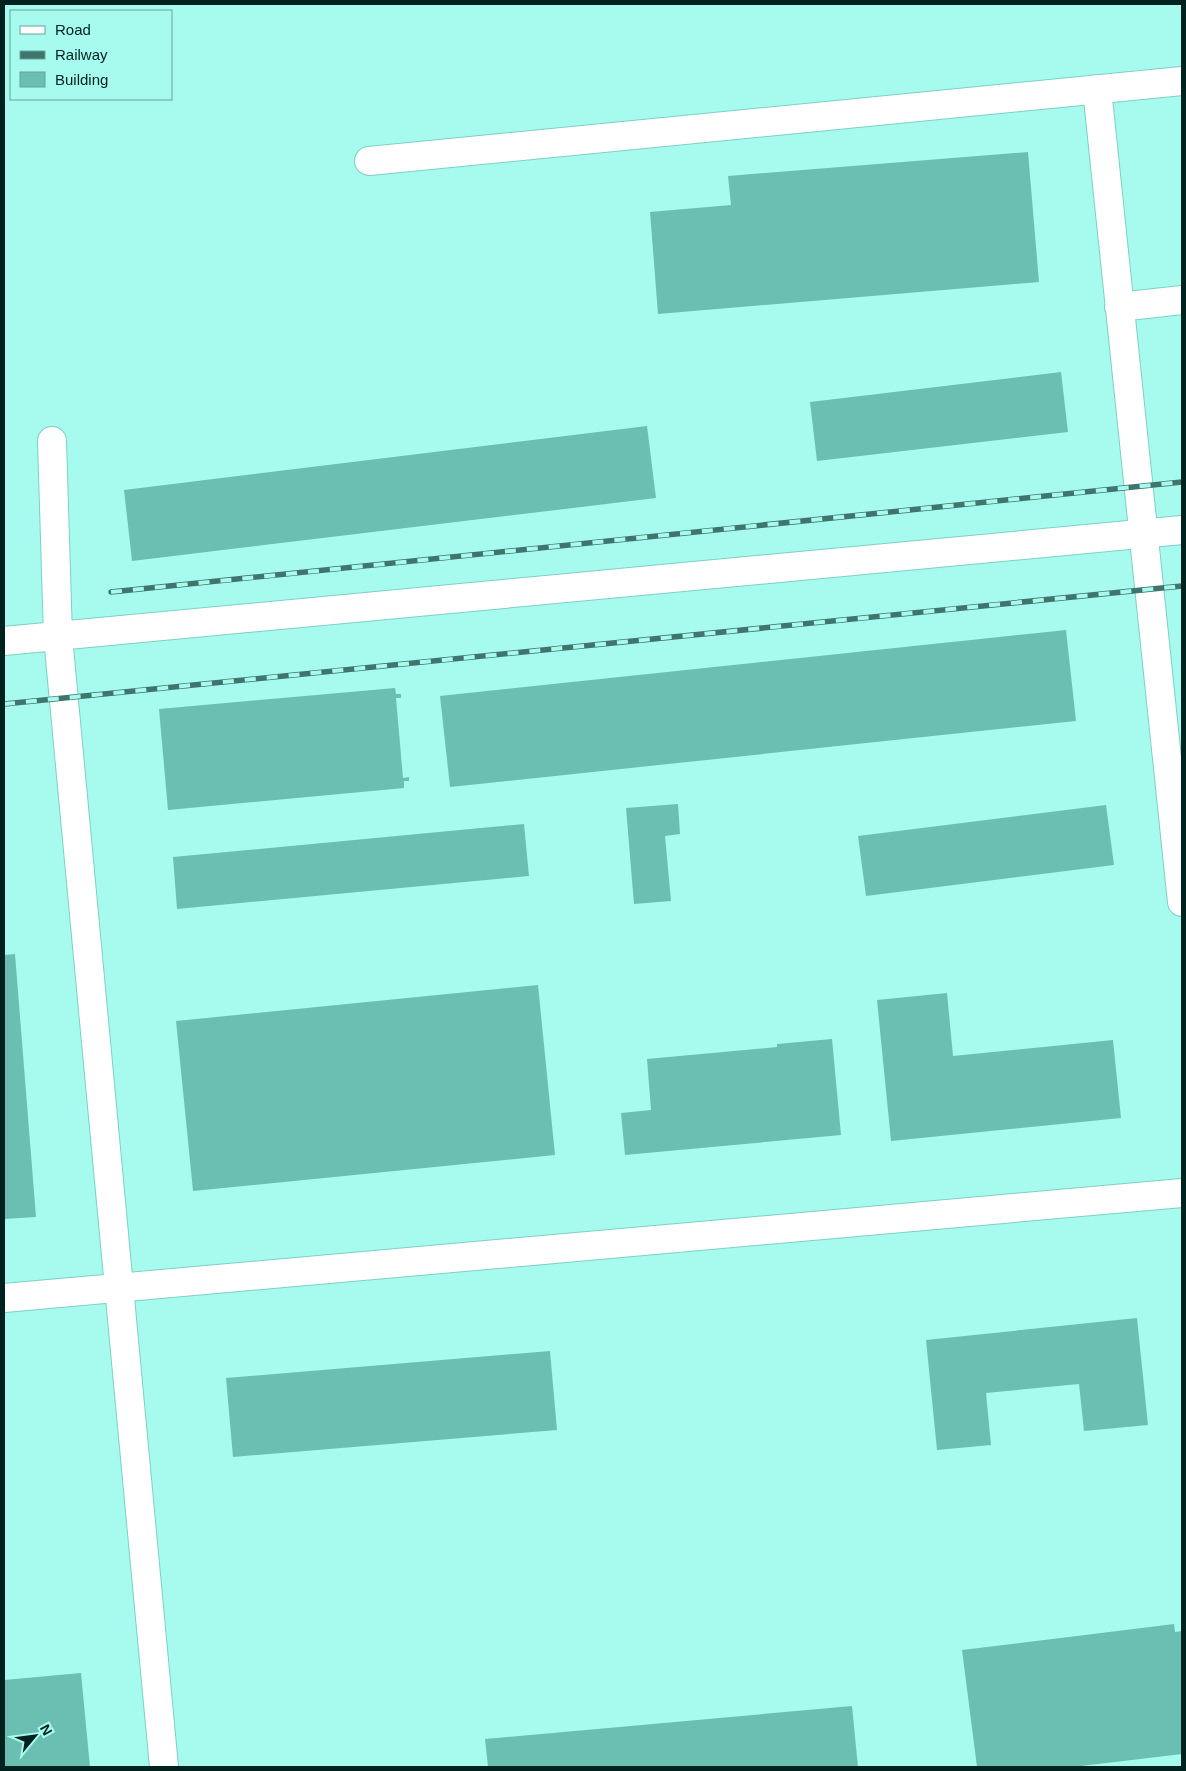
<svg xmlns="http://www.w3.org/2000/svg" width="1186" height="1771" font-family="Arial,sans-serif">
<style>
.building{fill:#6bbeb2}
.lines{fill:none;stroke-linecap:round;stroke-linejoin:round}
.minor-casing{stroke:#7dd0c4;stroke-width:30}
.minor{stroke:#fff;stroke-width:28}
.rail-casing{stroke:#40756e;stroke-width:5.5}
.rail{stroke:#a7fbee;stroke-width:4;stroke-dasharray:11;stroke-linecap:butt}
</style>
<rect width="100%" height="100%" fill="#a7fbee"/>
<path class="building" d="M 1028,152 L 1039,282 L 658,314 L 650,212 L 731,205 L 728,176 Z
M 1061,372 L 1068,432 L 817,461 L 810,402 Z
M 647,426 L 656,498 L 132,561 L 124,490 Z
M 1066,630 L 1076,721 L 450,787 L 440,696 Z
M 395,688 L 396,694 L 401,694 L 401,698 L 396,698 L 403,778 L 409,777 L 409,781 L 404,781 L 404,788 L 168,810 L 159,709 Z
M 678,804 L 680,834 L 665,836 L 671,901 L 634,904 L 626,808 Z
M 1106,805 L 1114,865 L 866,896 L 858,836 Z
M 524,824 L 529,876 L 177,909 L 173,857 Z
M 15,954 L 36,1217 L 4,1219 L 4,955 Z
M 538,985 L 555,1155 L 193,1191 L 176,1021 Z
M 947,993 L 953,1056 L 1113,1040 L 1121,1118 L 891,1141 L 877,1000 Z
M 832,1039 L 841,1135 L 625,1155 L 621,1113 L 651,1110 L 647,1059 L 777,1047 L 777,1044 Z
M 1137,1318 L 1148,1425 L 1084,1431 L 1079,1384 L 986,1393 L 991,1445 L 937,1450 L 926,1340 Z
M 550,1351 L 557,1430 L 233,1457 L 226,1378 Z
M 1174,1624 L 1175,1632 L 1182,1631 L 1182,1754 L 1073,1767 L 977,1767 L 962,1650 Z
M 81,1673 L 90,1767 L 4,1767 L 4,1680 Z
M 852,1706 L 858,1767 L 488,1767 L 485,1739 Z"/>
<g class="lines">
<g class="minor-casing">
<path id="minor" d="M 1097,89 L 1182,902
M 369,161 L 1182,81
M 1119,307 L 1182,300
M 52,441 L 58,637 L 164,1767
M 4,641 L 1182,530
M 4,1298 L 1182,1193"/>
</g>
<use href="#minor" class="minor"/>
<g class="rail-casing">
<path id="rail" d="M 111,592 L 1182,482
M 4,704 L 1182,586"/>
</g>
<use href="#rail" class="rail"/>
</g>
<rect width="1186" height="1771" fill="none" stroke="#00221e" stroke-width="10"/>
<rect x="10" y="10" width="162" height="90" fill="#a7fbee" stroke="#64a49b"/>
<rect x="20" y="26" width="25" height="8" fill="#ffffff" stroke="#64a49b"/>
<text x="55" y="35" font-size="15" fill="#00221e">Road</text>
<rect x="20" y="51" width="25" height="8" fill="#40756e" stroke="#64a49b"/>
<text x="55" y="60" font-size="15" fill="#00221e">Railway</text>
<rect x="20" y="72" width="25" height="15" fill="#6bbeb2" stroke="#64a49b"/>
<text x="55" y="85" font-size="15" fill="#00221e">Building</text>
<g transform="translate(35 1736) rotate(61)" stroke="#a7fbee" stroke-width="4" paint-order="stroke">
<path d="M0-4L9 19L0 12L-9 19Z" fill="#00221e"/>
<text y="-8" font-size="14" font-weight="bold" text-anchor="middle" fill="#00221e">N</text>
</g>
</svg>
